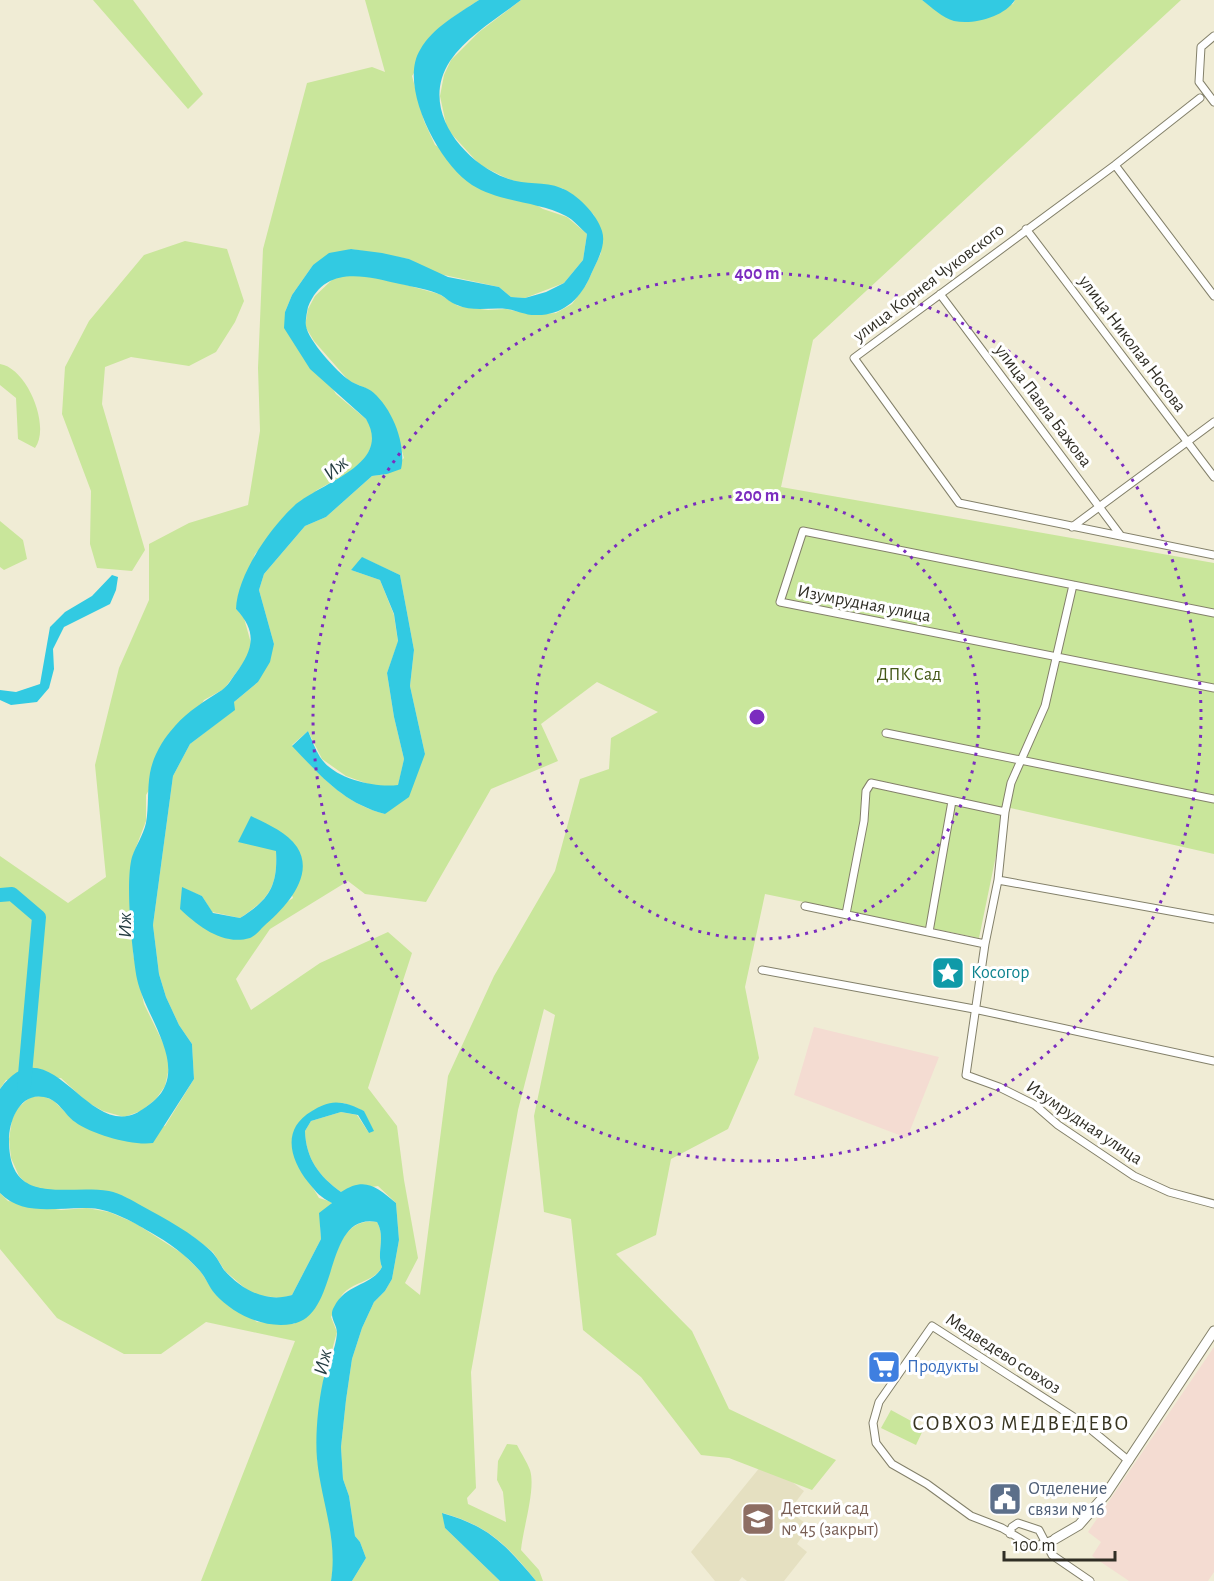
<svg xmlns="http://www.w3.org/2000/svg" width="1214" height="1581" font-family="'Alegreya Sans',sans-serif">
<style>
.built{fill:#e5e0c1}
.industrial{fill:#f4dcd2}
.green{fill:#c9e69b;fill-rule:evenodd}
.water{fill:#32cae2}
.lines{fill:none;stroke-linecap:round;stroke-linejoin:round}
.river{stroke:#32cae2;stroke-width:14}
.minor-casing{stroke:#83806a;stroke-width:9}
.tertiary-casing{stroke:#83806a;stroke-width:11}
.minor{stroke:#fff;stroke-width:7}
.tertiary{stroke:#fff;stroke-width:9}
.ring{fill:none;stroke:#7b2cbf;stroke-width:3;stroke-dasharray:3 6}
.labels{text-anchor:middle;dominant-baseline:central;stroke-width:6;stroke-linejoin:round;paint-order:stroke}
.street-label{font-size:18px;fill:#302e25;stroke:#fff}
.park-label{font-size:18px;fill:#435717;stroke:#fff}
.culture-label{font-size:18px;fill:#0d838f;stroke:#fff;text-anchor:start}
.shop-label{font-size:18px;fill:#366cbe;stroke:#fff;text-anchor:start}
.service-label{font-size:18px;fill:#4e5e75;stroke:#fff;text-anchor:start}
.education-label{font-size:18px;fill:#785e54;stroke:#fff;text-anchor:start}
.water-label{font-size:20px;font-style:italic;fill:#253d42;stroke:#fff}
.quarter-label{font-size:21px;letter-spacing:1.5px;fill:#373421;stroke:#fff}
.centre{fill:#7b2cbf;stroke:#fff;stroke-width:3}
.ring-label{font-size:18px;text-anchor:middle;font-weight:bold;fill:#7b2cbf;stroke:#fff;stroke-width:6;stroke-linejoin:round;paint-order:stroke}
</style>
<rect width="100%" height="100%" fill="#f0ecd5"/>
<path class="built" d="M 765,1461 L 804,1491 L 789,1511 L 809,1526 L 797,1544 L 807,1552 L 784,1581 L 747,1581 L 742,1577 L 739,1581 L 715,1581 L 691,1552 Z"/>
<path class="industrial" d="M 814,1027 L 939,1057 L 907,1138 L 794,1095 Z
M 1214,1347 L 1214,1572 L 1208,1581 L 1129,1581 L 1092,1556 L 1101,1542 L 1088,1532 Z"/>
<path class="green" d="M 93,0 L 133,0 L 203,94 L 188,109 Z
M 365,0 L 479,0 L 449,20 L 412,76 L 424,121 L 435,145 L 543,209 L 567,217 L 587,234 L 583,260 L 564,283 L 525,298 L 511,297 L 499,287 L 435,273 L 409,259 L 351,249 L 313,265 L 292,295 L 285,312 L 336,394 L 366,419 L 372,428 L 373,443 L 365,459 L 350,472 L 317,490 L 255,554 L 236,609 L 244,618 L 252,647 L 247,658 L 224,689 L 204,700 L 146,795 L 146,821 L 132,858 L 133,954 L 144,1004 L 166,1049 L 169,1068 L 165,1086 L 156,1099 L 141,1111 L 124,1117 L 103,1111 L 87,1102 L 61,1078 L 6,1080 L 0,1089 L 0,856 L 68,903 L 106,877 L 95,765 L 119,668 L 149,600 L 149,544 L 189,523 L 248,505 L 260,431 L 258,368 L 263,249 L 307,83 L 372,67 L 385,72 Z
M 521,0 L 922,0 L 952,20 L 1013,4 L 1015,0 L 1181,0 L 813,340 L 781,487 L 1214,563 L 1214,854 L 1006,807 L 979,938 L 765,894 L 745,987 L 759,1058 L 728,1129 L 671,1159 L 656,1235 L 616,1254 L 692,1331 L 729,1409 L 836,1460 L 812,1490 L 729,1458 L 701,1455 L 641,1377 L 583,1330 L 571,1219 L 544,1212 L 534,1116 L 555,1015 L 544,1009 L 518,1110 L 471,1372 L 476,1488 L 467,1498 L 468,1504 L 506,1522 L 503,1492 L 497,1480 L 498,1461 L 507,1444 L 517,1445 C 521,1453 527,1462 530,1470 C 536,1489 523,1528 521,1550 L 539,1570 L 543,1581 L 536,1581 C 507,1545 489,1526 443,1513 L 445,1528 L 500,1581 L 352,1581 L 366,1558 L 360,1542 L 355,1536 L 349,1496 L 343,1479 L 341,1447 L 346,1400 L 352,1359 L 362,1328 L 374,1302 L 385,1291 L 392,1279 L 399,1240 L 396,1203 L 378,1186 L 341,1192 C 319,1176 306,1159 305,1131 L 311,1121 L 341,1112 L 357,1115 L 369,1133 L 364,1111 L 344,1103 L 296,1126 L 313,1188 L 319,1198 L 332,1202 L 320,1226 L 321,1239 L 292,1295 L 281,1298 L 253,1295 L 225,1271 L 213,1252 L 192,1236 L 111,1192 L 44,1190 L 28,1185 L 19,1176 L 11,1158 L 9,1139 L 12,1120 L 17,1109 L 30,1097 L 43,1096 L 54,1101 L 75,1122 L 111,1136 L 165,1126 L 194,1079 L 192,1044 L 179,1025 L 166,997 L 159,974 L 153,925 L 173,776 L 190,744 L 234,710 L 234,702 L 258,682 L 274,644 L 259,590 L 264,574 L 305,526 L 326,517 L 372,476 L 387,474 L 404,458 L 400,444 L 370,390 L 349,381 L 314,341 L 305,326 L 308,309 L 315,296 L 334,278 L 348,275 L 377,277 L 439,294 L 458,306 L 488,310 L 506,309 L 534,315 L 556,313 L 572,304 L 586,285 L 601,253 L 594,215 L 580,201 L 562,188 L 527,185 L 506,178 L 480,165 L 447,129 L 440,96 L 444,75 L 451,60 L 479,32 ZM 363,558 L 400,575 L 414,650 L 410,686 L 425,754 L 385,814 C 343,803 321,776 292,745 L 308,731 L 322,759 L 346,776 L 374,786 L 398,786 L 404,759 L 394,717 L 387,673 L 398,642 L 394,615 L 380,580 L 351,570 ZM 597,682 L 658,712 L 611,738 L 609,769 L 580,779 L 555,871 L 494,976 L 448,1076 L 420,1295 L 405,1283 L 418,1258 L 404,1180 L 397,1126 L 368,1088 L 412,953 L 388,932 L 320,963 L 251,1010 L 236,979 L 270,929 L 348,881 L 365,894 L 426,902 L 491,789 L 558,761 L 541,724 ZM 276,851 L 293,898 L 229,939 L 182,888 L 202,896 L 212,912 L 240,918 C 269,899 278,886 276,851 Z
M 185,241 L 227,249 L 244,301 L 235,322 L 216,352 L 189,366 L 131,357 L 105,367 L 102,404 L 145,550 L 132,571 L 97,568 L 90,544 L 91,491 L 62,414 L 65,367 L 89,321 L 144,255 Z
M 0,364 C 27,368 51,426 35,448 L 18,439 L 16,398 L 0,385 Z
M 0,521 L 23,540 L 27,559 L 4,570 L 0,567 Z
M 0,1193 L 8,1201 L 61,1210 L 87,1208 L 109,1212 L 135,1223 L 183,1254 L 201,1272 L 215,1294 L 257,1322 L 294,1324 C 302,1316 315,1307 320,1297 C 335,1269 336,1216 377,1222 C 386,1237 376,1252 382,1267 C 373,1283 353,1281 342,1295 C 338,1301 335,1310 331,1317 L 337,1332 L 323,1383 L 317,1459 L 332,1533 L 334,1561 L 331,1581 L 201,1581 L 295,1341 L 206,1322 L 161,1354 L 124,1354 L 57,1318 L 0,1249 Z
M 891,1410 L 924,1428 L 916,1445 L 881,1428 Z"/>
<path class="water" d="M 479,0 L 521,0 C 498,18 467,36 450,61 C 419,108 462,161 506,178 C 524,186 544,181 561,188 C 577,194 597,214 602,231 C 607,247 595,264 589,279 C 578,302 560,316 535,315 C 525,315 516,310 507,309 C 491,307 473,312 457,305 C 451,303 446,298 441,295 C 429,289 413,287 400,284 C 366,276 325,264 308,307 C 307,312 305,321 306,326 C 308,340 337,372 349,380 C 355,385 364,386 370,390 C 391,405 407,444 401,469 L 387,474 L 372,476 L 326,517 L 305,526 L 264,574 L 259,590 L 274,644 L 270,662 L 258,682 L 234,702 L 235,710 L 190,744 L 173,776 L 153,925 L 159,974 L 166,997 L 179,1025 L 192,1044 L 194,1079 L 153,1143 C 133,1146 93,1135 75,1122 C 64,1114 59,1100 44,1097 C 20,1092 9,1121 9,1140 C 9,1208 66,1184 109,1191 C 120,1193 133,1201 142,1206 C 166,1219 192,1233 211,1251 C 217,1257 220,1264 224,1270 C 242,1290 266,1303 292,1295 L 321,1239 L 319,1213 L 332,1203 C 320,1197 317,1193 308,1182 C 290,1159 281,1129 312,1111 C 322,1105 330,1101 342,1103 C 350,1104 358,1108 364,1111 L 374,1131 L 369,1133 L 358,1115 L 341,1112 L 311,1121 L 305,1131 C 306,1159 319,1176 341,1192 C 365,1176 377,1187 396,1203 L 399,1240 L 392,1279 L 385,1291 L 374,1302 L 362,1328 L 352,1359 L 346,1400 L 341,1447 L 343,1479 L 349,1496 L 355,1536 L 360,1542 L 366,1558 L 352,1581 L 331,1581 C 338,1538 321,1501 317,1459 C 315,1435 318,1405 323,1381 C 327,1366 336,1349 337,1333 C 337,1323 328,1317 334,1307 C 346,1283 372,1286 382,1267 C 376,1253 386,1237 377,1222 C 322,1212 341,1316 292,1324 C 264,1329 233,1314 215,1294 C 209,1287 206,1278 200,1271 C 186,1255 168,1242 150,1232 C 131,1221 109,1208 87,1208 C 58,1207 23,1217 0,1193 L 0,1089 C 51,1019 89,1148 143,1109 C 152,1103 161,1096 165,1086 C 179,1054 144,1012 137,979 C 132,952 125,882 132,857 C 136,845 143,836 146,823 C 149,807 147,790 150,773 C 153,756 163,739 175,726 C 189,710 205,701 222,690 C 228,686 232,678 236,673 C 253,650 258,632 236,609 C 237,576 269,529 294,506 C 321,482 393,465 366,419 L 310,369 L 284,328 L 285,312 L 292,295 L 313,265 L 329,253 L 351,249 L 382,253 L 409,259 L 448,277 L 499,287 L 511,297 L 525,298 L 546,292 L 564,283 L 583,260 L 587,234 C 581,229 574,220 566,216 C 537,201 501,203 472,185 C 439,164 398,86 420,50 C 433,27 458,14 479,0 Z
M 922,0 L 1015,0 C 1004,17 974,25 954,21 C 943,18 931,7 922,0 Z
M 362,557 L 400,575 L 414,650 L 410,686 L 425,754 L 409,797 L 385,814 C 343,803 321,776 292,746 L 308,731 C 312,740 315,749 320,757 C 334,779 375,788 398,785 L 404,759 L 394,717 L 387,673 L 398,641 L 394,614 L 380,580 L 351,570 Z
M 112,575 L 118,577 L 116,590 L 110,604 L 64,627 L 53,649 L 54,669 L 49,688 L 37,702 L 11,705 L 0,700 L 0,690 L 16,692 L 40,684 L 50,627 L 65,612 L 92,596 Z
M 251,816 C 267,824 287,832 297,847 C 316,876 284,909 264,926 C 260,930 255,936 250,938 C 223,946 198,926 180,909 L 182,887 L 202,896 L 213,913 L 240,918 C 269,900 278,886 276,851 L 238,842 Z
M 442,1513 C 489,1526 506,1545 536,1581 L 500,1581 L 445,1528 Z"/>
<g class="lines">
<path class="river" d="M 0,895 L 12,894 L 39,917 L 24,1086"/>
<g class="minor-casing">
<path id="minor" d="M 1214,36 L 1201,47 L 1199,82 L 1214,102
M 1200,98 L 1115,165 L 854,358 L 959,503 L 1214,555
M 1115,165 L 1214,296
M 1026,229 L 1214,477
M 940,294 L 1121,536
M 1072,527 L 1214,422
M 1214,613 L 803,531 L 780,602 L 1214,688
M 886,733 L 1214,799
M 998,880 L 1005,812 L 1011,783 L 1045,706 L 1073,585
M 805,906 L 985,944
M 846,914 L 864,821 L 866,791 L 871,783 L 1005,812
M 1214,919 L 998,880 L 985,944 L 966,1075 L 999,1087 L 1035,1105 L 1058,1125 L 1134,1176 L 1169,1192 L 1214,1204
M 929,932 L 952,801
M 762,970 L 974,1009 L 1214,1061
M 1010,1534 L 1012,1527 L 1018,1523 L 1039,1530 L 1052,1555 L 1090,1581
M 1055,1539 L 1034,1547 L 1002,1528 L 971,1516 L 927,1484 L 892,1464 L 876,1443 L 873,1423 L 879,1402 L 932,1326 L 1083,1423 L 1129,1461"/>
</g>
<g class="tertiary-casing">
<path id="tertiary" d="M 1055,1539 L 1079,1525 L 1106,1494 L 1214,1331"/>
</g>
<use href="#minor" class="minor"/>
<use href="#tertiary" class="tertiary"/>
</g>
<g class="ring">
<circle cx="757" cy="717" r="222"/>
<circle cx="757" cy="717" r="444"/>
</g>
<defs>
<g id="sight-square" transform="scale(1.725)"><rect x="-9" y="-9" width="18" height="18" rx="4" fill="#0f9aa8" stroke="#fff"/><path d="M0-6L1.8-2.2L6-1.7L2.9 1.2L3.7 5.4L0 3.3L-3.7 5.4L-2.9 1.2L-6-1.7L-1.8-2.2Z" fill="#fff"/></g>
<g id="supermarket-square" transform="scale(1.725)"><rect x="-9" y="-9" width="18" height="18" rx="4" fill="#3f7fe0" stroke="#fff"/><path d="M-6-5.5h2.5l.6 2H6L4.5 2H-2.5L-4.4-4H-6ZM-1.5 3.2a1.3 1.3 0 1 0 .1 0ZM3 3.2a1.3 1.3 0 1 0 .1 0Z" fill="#fff"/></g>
<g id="civic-square" transform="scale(1.725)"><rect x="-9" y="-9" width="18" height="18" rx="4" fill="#5c6f8a" stroke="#fff"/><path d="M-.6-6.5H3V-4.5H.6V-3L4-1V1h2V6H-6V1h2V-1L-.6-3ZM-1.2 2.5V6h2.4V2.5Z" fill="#fff"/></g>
<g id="school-square" transform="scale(1.725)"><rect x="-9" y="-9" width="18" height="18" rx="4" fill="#8d6e63" stroke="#fff"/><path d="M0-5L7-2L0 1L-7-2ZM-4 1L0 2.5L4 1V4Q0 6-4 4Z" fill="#fff"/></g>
</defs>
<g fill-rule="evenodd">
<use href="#sight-square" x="948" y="973"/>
<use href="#supermarket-square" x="884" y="1367"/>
<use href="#civic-square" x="1005" y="1499"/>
<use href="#school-square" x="758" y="1519"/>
</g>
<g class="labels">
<g class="street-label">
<text transform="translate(929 283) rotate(-37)">улица Корнея Чуковского</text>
<text transform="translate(1132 344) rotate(53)">улица Николая Носова</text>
<text transform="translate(1043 406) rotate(53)">улица Павла Бажова</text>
<text transform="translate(864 604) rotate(11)">Изумрудная улица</text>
<text transform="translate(1084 1123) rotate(34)">Изумрудная улица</text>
<text transform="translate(1003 1354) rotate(33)">Медведево совхоз</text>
</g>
<g class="park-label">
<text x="909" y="675">ДПК Сад</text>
</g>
<g class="culture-label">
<text x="971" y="973">Косогор</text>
</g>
<g class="shop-label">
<text x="907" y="1367">Продукты</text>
</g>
<g class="service-label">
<text x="1028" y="1489">Отделение<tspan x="1028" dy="21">связи № 16</tspan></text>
</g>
<g class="education-label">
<text x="781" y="1509">Детский сад<tspan x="781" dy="21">№ 45 (закрыт)</tspan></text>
</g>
<g class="water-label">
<text transform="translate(336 468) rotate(-40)">Иж</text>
<text transform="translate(125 925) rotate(-90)">Иж</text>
<text transform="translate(323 1362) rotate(-78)">Иж</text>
</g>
<g class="quarter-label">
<text x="1021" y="1423">СОВХОЗ МЕДВЕДЕВО</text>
</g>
</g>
<circle cx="757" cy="717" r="9" class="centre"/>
<g class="ring-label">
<text x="757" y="279">400 m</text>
<text x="757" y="501">200 m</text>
</g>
<path d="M1004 1551v9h111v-9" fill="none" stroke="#302e25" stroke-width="3"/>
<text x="1013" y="1551" font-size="18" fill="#302e25" stroke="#ffffff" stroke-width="4.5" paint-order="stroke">100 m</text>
</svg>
